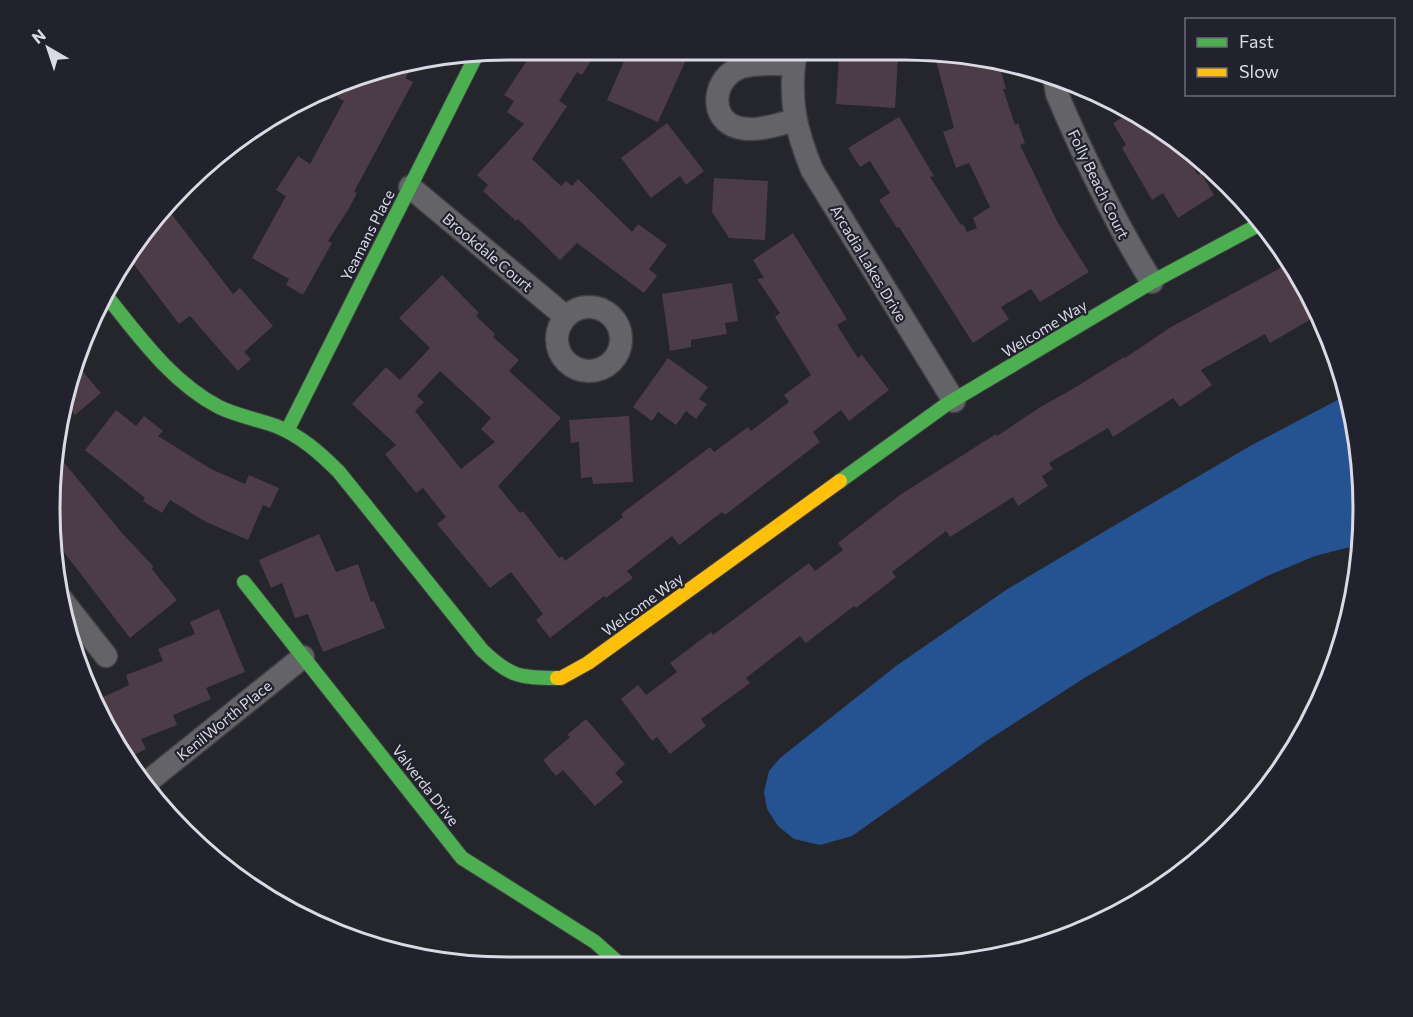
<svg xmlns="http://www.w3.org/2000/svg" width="1413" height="1017" font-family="Commissioner,sans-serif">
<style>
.water{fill:#255291}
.building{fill:#4c3c47;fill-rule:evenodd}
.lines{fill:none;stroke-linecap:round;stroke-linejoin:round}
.street-casing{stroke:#3f4045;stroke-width:25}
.fast-casing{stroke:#3f4045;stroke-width:16}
.slow-casing{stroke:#3f4045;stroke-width:16}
.street{stroke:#636368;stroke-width:22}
.fast{stroke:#4caf50;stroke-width:14}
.slow{stroke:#ffc107;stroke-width:14}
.labels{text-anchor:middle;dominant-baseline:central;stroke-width:4.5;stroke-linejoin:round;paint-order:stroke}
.street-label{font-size:15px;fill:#d9dae3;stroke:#22222f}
.rim{fill:none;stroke:#d9dae3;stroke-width:3}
</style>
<rect width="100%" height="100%" fill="#25252c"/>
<path class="water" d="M 1347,395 L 1360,449 L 1362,544 L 1315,556 L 1267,576 L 1197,613 L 1086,677 L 988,740 L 852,836 L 820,845 L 794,839 L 778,826 L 767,809 L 764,792 L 769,771 L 780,758 L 896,666 L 1006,590 L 1105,531 L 1250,446 Z"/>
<path class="building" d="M 534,50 L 597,51 L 582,75 L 577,72 L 559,101 L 567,106 L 532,159 L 561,186 L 566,181 L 572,186 L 578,179 L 632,232 L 638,224 L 667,245 L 649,269 L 657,276 L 644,293 L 577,243 L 560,260 L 518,219 L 516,221 L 483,191 L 488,185 L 477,175 L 524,124 L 507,112 L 514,101 L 504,95 Z
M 628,52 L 689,53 L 658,122 L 607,100 Z
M 839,56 L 898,57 L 895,108 L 836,104 Z
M 935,57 L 998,60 L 1006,89 L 1003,89 L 1015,125 L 1018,123 L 1025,143 L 1020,145 L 1058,223 L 1089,272 L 1040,302 L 1031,289 L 1001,307 L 1009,319 L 973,343 L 899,227 L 897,228 L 879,200 L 890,193 L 870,161 L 860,167 L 848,148 L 899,117 L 934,176 L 930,177 L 961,225 L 963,224 L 967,232 L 977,228 L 973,218 L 990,207 L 969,163 L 956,168 L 943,132 L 954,128 Z
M 416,62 L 405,78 L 413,82 L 354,192 L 357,193 L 348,210 L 328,241 L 332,243 L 303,295 L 286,285 L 289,279 L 252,258 L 286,196 L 276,190 L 298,156 L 310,164 L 344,101 L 337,97 L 343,86 L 389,65 Z
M 1134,111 L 1183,151 L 1198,175 L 1201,173 L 1214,195 L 1178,218 L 1163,193 L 1152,200 L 1122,148 L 1126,145 L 1113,123 Z
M 667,123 L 704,171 L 686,185 L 680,176 L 651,198 L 621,158 Z
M 714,178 L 768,181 L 765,240 L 729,238 L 712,212 Z
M 166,207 L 233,294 L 240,288 L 273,326 L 244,352 L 251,359 L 238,371 L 190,316 L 179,324 L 129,258 L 158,213 Z
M 793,233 L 847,319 L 837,325 L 858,358 L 862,355 L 889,390 L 849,421 L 841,410 L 813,432 L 820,442 L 725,515 L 722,512 L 679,545 L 672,536 L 627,571 L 633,578 L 606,598 L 604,596 L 550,638 L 536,620 L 543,614 L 511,572 L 490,588 L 437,524 L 446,517 L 423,488 L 416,493 L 385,454 L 396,445 L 352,404 L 386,367 L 400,380 L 430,348 L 399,318 L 442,275 L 479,313 L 476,316 L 495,334 L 493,337 L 519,360 L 509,371 L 561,418 L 498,486 L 520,513 L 523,511 L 559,558 L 562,556 L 565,561 L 623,517 L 621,514 L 710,447 L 714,452 L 748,427 L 751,431 L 789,402 L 784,395 L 811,375 L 775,317 L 780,313 L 757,279 L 764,278 L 753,260 ZM 440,371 L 491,418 L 481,429 L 495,442 L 461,469 L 415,411 L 424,402 L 417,396 Z
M 1284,266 L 1313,318 L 1270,343 L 1265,334 L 1201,370 L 1212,385 L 1180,407 L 1173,398 L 1113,437 L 1108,428 L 1049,463 L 1053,469 L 1042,476 L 1048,486 L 1018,506 L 1013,497 L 950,537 L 946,531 L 892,572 L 896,577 L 856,608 L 854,606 L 806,643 L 800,636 L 746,678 L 750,683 L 701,719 L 706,726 L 670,754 L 657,737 L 652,741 L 621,699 L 638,685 L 646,695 L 677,672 L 670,663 L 711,632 L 713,635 L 809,563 L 815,571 L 843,550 L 838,543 L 900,495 L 996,434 L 997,436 L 1042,406 L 1071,390 L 1124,357 L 1125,358 L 1171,327 Z
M 732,283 L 738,321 L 725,323 L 727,334 L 691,340 L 691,347 L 670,351 L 662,294 Z
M 668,358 L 708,387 L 699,399 L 707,404 L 696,419 L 686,411 L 676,425 L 658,412 L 652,421 L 633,407 Z
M 78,366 L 101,393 L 75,415 L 67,405 Z
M 116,410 L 136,426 L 144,416 L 163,431 L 158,436 L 211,469 L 245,484 L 249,475 L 279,488 L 270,508 L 263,505 L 248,540 L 206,522 L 170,500 L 162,513 L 143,501 L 145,498 L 85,450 Z
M 629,416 L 633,482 L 593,484 L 592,477 L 581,478 L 579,442 L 571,443 L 569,420 Z
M 53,449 L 122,533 L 154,567 L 151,568 L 177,600 L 130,638 L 53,538 Z
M 319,534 L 336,572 L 358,564 L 371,602 L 374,601 L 385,628 L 323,652 L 308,614 L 295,618 L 282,583 L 271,588 L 259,560 Z
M 219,609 L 245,672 L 206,688 L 211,699 L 173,715 L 177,725 L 141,739 L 146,749 L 130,757 L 95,701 L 129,685 L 126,675 L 163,661 L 158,649 L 195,634 L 190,622 Z
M 586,719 L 625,764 L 615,773 L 623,782 L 595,806 L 563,770 L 556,776 L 543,760 L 570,737 L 567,735 Z"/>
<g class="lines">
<g class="street-casing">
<path id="street" d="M 795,55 C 789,101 795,128 812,170 L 954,401
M 794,64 C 778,65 757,62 742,67 C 712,76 707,121 740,128 C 757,132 779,124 796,120
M 1055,81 L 1057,94 C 1085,160 1114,221 1152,282
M 410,187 L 566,317
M557 339a32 32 0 1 1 64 0a32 32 0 1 1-64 0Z
M 62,600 L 106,656
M 146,783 L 303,657"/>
</g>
<g class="fast-casing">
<path id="fast" d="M 105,294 C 138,335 171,382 219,407 C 237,416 257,419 276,426 C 301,436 320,453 339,472 L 482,650 C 509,676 519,678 557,678
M 287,431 L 477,54
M 840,481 L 947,404 L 1152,282 L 1262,223
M 244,582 L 462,858 L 595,942 L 622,966"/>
</g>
<g class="slow-casing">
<path id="slow" d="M 557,678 L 561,678 L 588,663 L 840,481"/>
</g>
<use href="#street" class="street"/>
<use href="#fast" class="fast"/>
<use href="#slow" class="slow"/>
</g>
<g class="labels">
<g class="street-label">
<text transform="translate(1099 184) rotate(64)">Folly Beach Court</text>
<text transform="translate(367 235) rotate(-63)">Yeamans Place</text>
<text transform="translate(488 252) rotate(40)">Brookdale Court</text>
<text transform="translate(869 263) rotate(59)">Arcadia Lakes Drive</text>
<text transform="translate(1044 328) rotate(-31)">Welcome Way</text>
<text transform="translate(642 604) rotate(-36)">Welcome Way</text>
<text transform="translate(224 720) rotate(-39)">KenilWorth Place</text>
<text transform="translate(426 785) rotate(52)">Valverda Drive</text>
</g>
</g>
<path d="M0 0H1413V1017H0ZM508 60H905A448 448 0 0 1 1353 508V509A448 448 0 0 1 905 957H508A448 448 0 0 1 60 509V508A448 448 0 0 1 508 60Z" fill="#22222f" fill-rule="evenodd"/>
<path class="rim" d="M508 60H905A448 448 0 0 1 1353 508V509A448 448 0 0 1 905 957H508A448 448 0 0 1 60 509V508A448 448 0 0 1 508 60Z"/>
<rect x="1185" y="18" width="210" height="78" fill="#22222f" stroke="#6b6c77" stroke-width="1.5"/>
<rect x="1197" y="38" width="30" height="9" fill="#4caf50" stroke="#6b6c77" stroke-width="1.5"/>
<text x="1239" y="48" font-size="18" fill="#d9dae3">Fast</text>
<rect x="1197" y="68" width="30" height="9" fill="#ffc107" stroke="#6b6c77" stroke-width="1.5"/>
<text x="1239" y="78" font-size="18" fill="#d9dae3">Slow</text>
<g transform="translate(48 48) rotate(321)" stroke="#22222f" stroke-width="4.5" paint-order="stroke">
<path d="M0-4.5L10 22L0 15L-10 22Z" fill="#d9dae3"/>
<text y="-9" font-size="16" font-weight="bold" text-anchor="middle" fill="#d9dae3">N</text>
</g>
</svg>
